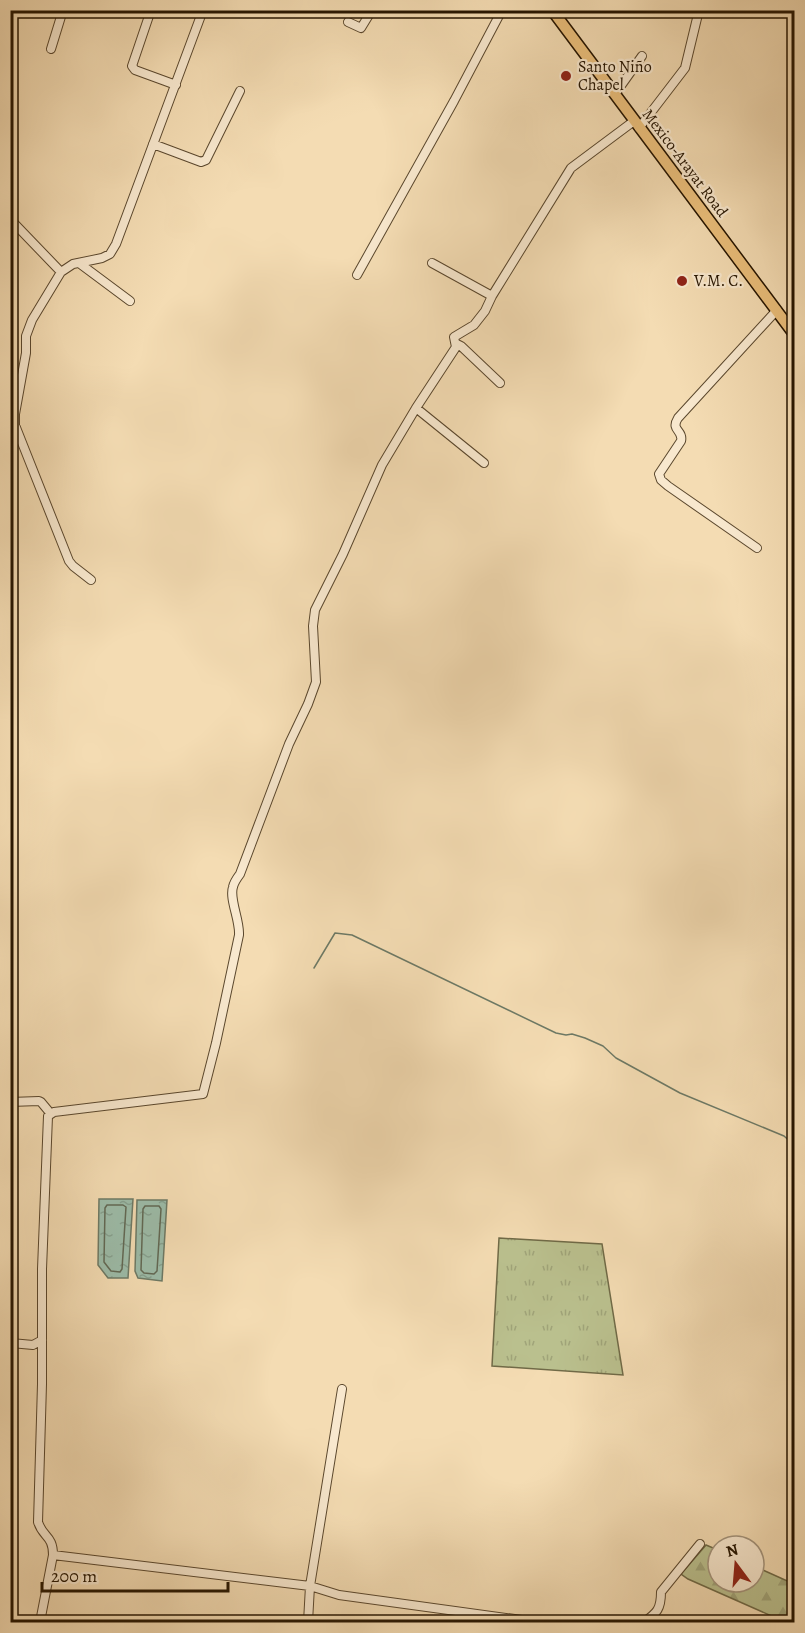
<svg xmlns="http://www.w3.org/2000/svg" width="805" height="1633" font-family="Alegreya,serif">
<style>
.grass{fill:url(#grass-tufts);stroke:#706a47;stroke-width:1.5}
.forest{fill:url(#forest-firs);stroke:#706a47;stroke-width:1.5}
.water{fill:url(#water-ripples);stroke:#6d7965;stroke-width:1.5}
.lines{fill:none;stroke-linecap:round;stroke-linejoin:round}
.shore{stroke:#616854;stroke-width:1.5}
.stream{stroke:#6d7965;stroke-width:1.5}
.minor-casing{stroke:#5a472d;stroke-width:10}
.major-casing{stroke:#261500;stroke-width:13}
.minor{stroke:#f8e8ce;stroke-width:8}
.major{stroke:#eabe7a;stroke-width:10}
.poi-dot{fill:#8f2418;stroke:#f8e8ce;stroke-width:2}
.labels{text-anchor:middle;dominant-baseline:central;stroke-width:4.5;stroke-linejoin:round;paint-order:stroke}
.poi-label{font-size:16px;fill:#261500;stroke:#f8e8ce;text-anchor:start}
.street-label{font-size:16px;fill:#261500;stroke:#f8e8ce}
</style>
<defs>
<pattern id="grass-tufts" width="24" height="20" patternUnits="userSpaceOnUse" patternTransform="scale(1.5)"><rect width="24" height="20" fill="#bac08e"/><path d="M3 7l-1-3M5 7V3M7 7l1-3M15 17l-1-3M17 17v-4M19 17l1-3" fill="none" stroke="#a0a479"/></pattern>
<pattern id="forest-firs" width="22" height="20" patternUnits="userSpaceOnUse" patternTransform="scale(1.5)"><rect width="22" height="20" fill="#bac08e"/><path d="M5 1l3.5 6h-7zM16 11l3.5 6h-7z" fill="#a0a479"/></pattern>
<pattern id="water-ripples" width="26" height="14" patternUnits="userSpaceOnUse" patternTransform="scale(1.5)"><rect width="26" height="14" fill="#9cbca9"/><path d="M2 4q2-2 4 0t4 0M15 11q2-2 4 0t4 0" fill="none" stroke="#86a190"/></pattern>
</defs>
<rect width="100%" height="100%" fill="#f4dcb3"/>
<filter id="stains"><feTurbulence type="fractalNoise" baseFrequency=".00333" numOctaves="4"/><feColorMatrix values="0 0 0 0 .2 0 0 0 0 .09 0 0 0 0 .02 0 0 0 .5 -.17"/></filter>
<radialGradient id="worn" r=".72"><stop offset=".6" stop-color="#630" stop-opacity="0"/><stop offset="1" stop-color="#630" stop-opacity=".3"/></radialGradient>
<path class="grass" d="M 499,1238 L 602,1244 L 623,1375 L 492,1366 Z"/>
<path class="forest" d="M 706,1545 L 718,1550 L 718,1582 L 754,1582 L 754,1566 L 794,1584 L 794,1622 L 785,1622 L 688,1579 L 681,1574 Z"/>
<path class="water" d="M 99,1199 L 133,1199 L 128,1278 L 108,1278 L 98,1265 Z
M 137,1200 L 167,1200 L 162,1281 L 138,1278 L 135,1271 Z"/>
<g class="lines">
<path class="shore" d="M 107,1205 L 123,1205 L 126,1207 L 122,1269 L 120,1272 L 111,1271 L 104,1262 L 105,1208 Z
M 145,1206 L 159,1206 L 161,1209 L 157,1271 L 154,1274 L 144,1273 L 141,1270 L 143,1209 Z"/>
<path class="stream" d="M 314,968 L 335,933 L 352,935 L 556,1033 L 566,1035 L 572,1034 L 585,1038 L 603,1046 L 616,1058 L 680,1093 L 784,1136 L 794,1145"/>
<g class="minor-casing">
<path id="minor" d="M 151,10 L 132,66 L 135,70 L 176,85
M 348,22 L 361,28 L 372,10
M 51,49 L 63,10
M 615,94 L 642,56
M 639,128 L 685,68 L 699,10
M 153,144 L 201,162 L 206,160 L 240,91
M 10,219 L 61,272
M 79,263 L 130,301
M 432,263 L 492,296
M 357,275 L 454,101 L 502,10
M 457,344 L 461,346 L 500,383
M 416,408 L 484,463
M 757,548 L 668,486 L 661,480 L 659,474 L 681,441 C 684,430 670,431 678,418 L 777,310
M 91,580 L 73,566 L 69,561 L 15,425 L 15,414 L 26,353 L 26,336 L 32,320 L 61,272 L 73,264 L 102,258 L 110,254 L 116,244 L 203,10
M 10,1102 L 39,1101 L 41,1102 L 51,1114
M 11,1343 L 33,1345 L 42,1340
M 53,1555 L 310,1586 L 339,1595 L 536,1622
M 40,1622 L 53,1555 C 53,1535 43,1538 38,1522 L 42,1384 L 42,1269 L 48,1116 L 54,1112 L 203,1094 L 216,1043 L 239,935 C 240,920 229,899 233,887 C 234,882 237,878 240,874 L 289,744 L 308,704 L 316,682 L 313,626 L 315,610 L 343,554 L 382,465 L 416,408 L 456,347 L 454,337 L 474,325 L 485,311 L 492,296 L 571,168 L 634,121
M 308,1622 L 310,1586 L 342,1389
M 644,1622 C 657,1613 661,1609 661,1592 L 700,1544"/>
</g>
<g class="major-casing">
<path id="major" d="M 552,10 L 794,334"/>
</g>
<use href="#minor" class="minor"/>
<use href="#major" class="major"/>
</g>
<g class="poi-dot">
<circle cx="566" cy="76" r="6"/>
<circle cx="682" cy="281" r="6"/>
</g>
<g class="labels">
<g class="poi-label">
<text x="578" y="67">Santo Niño<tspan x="578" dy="18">Chapel</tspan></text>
<text x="694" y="281">V.M. C.</text>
</g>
<g class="street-label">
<text transform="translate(685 163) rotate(53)">Mexico-Arayat Road</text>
</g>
</g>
<rect width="805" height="1633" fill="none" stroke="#f4dcb3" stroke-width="36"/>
<rect x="12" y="12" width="781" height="1609" fill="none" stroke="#261500" stroke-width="3"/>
<rect x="18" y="18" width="769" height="1597" fill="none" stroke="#261500" stroke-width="1.5"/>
<g transform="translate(736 1564) rotate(344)"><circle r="28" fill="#f8e8ce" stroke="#a4947c" stroke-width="1.5"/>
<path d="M0-4.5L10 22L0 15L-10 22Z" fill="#8f2418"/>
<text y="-9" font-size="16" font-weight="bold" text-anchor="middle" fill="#261500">N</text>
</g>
<path d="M42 1582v9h186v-9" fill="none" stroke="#261500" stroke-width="3"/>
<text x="51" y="1582" font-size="18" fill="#261500" stroke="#f8e8ce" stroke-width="4.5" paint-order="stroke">200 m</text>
<rect width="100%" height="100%" filter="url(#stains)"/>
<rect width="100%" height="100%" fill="url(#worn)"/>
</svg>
